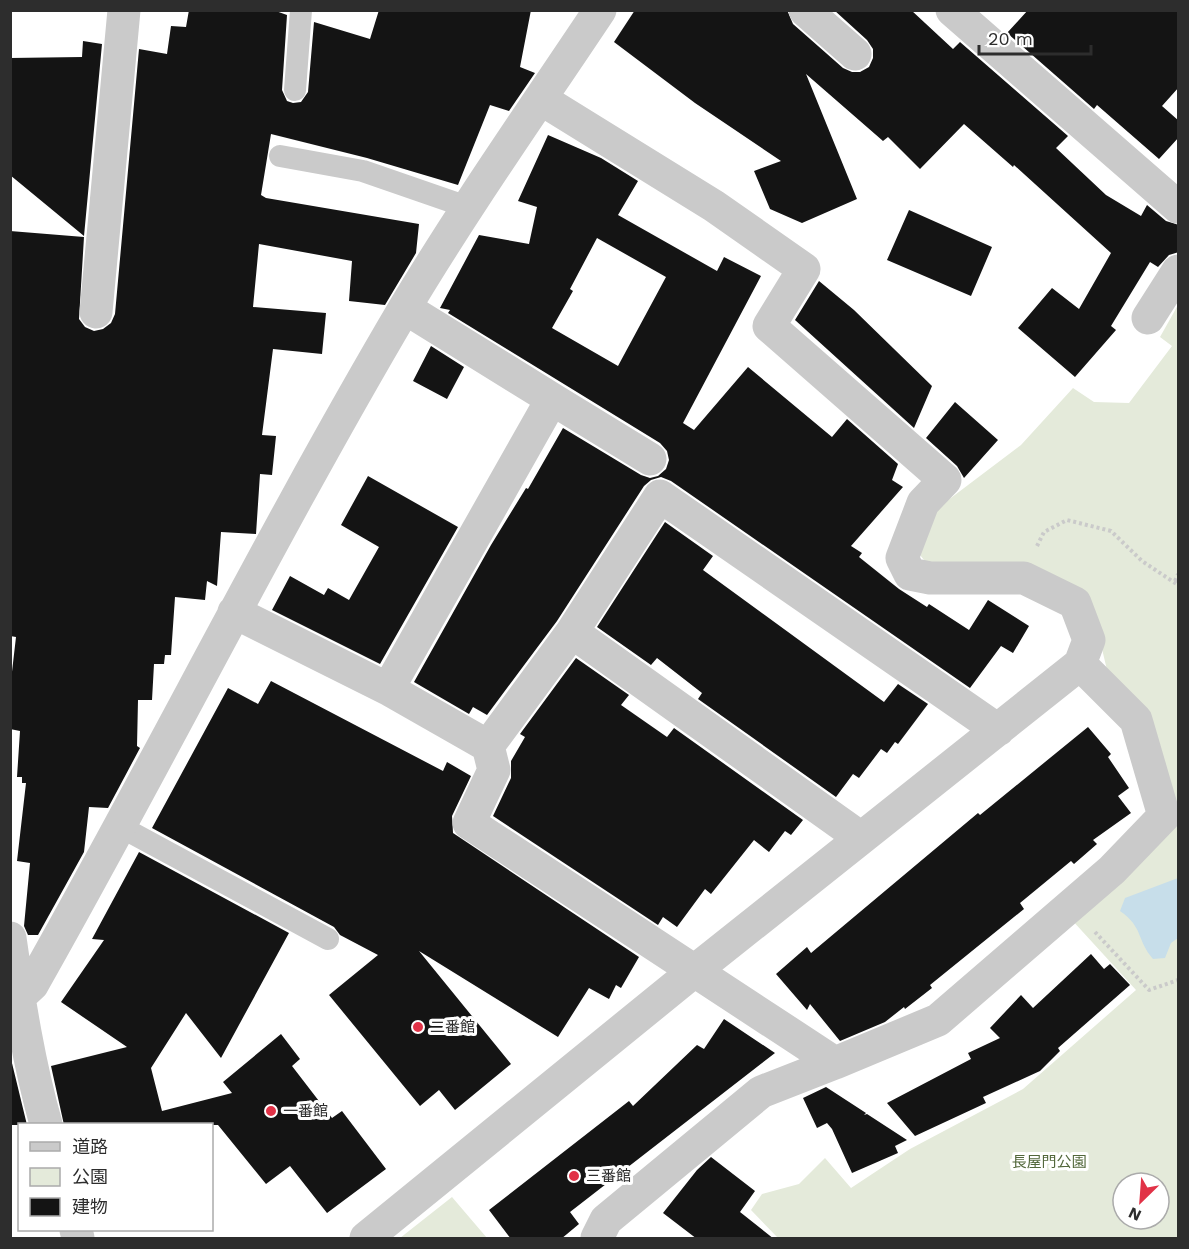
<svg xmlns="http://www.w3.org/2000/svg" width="1189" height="1249" font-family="'Work Sans','Noto Sans JP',sans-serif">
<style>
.green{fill:#e4eada;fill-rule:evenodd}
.water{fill:#c7deea}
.building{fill:#141414;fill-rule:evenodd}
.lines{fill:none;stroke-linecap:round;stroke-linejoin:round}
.path{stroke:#cacaca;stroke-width:4;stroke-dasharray:3 3;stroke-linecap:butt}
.service{stroke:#cacaca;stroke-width:22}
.minor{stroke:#cacaca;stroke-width:33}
.poi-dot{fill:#e13247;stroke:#fff;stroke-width:2}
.labels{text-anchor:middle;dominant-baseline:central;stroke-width:6;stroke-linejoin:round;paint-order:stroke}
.poi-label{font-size:15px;fill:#2d2d2d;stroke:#fff;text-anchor:start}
.park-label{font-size:15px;fill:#52673b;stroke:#fff}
</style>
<rect width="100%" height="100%" fill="#fff"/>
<path class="green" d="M 1178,305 L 1178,821 L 1107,670 L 1098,632 L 1081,594 L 928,565 L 916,550 L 931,513 L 1021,445 L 1073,388 L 1094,402 L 1129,403 L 1172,346 L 1160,337 Z
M 1178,821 L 1178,1238 L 778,1238 L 751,1210 L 762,1194 L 799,1184 L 825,1158 L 851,1188 L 910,1149 L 1023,1089 L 1136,990 L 1071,919 ZM 1123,1183 L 1159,1183 L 1159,1219 L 1123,1219 Z
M 452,1197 L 487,1238 L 400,1238 Z"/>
<path class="water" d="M 1178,878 L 1178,938 L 1171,943 L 1165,958 L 1153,959 C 1136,939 1144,928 1120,911 L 1125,898 Z"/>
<path class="building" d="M 189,10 L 273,10 L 287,15 L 282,90 L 287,101 L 293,103 L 301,102 L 308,92 L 314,22 L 370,39 L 379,10 L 531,10 L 520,67 L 535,73 L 509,111 L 490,105 L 458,185 L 367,158 L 271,134 L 261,195 L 266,198 L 419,224 L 416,253 L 385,305 L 349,301 L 352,261 L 259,244 L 253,307 L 326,313 L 322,354 L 273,349 L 262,435 L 276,436 L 272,475 L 260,474 L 256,534 L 221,532 L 217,586 L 207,581 L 205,600 L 175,597 L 171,655 L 165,655 L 164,664 L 154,664 L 152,700 L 138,700 L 137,746 L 140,748 L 108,808 L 89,807 L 84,852 L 38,935 L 28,935 L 24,926 L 30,863 L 17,861 L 26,783 L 22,783 L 22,777 L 17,777 L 20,731 L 10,729 L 10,689 L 16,637 L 10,636 L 10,231 L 84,237 L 79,319 L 85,327 L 94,331 L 103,329 L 111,323 L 115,314 L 139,49 L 167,54 L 171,26 L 186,27 Z
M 635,10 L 787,10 L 793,24 L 843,68 L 852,72 L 860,72 L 869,67 L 873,58 L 873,49 L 867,40 L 834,10 L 911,10 L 953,49 L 960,42 L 1068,136 L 1056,148 L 1106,195 L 1141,216 L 1147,205 L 1166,221 L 1179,225 L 1179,252 L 1169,255 L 1158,267 L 1150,262 L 1111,326 L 1116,330 L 1075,377 L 1018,328 L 1052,288 L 1079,309 L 1111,253 L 1014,165 L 1013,167 L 964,124 L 920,169 L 888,137 L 883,141 L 806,74 L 857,199 L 802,223 L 770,209 L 754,171 L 781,161 L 695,103 L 614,42 Z
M 1028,10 L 1179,10 L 1179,87 L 1162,106 L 1179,121 L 1179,137 L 1159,159 L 1097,105 L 1094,109 L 1007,33 Z
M 83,41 L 102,44 L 84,236 L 10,175 L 10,58 L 82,57 Z
M 548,135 L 601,158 L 638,181 L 618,215 L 717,271 L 724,257 L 761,276 L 683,423 L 694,430 L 748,367 L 832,437 L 847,419 L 898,464 L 892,480 L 903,487 L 851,546 L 862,553 L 859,557 L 899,589 L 927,607 L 929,604 L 969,630 L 988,600 L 1029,626 L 1013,653 L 1001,646 L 970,688 L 671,481 L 661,477 L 651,480 L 644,486 L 557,621 L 487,715 L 473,707 L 469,714 L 414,682 L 491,545 L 526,488 L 528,489 L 563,428 L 641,475 L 650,478 L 658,476 L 666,469 L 669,460 L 667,451 L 660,443 L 448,313 L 450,310 L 440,308 L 479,235 L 529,244 L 537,207 L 518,201 ZM 597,238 L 666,277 L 618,366 L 552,328 L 573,291 L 570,289 Z
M 909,210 L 992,247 L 971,296 L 887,260 Z
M 819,281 L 854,310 L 932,386 L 914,428 L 795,320 Z
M 431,346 L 464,367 L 447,399 L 413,381 Z
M 955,402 L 998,440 L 964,478 L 957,466 L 926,438 Z
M 368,476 L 458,527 L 380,664 L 272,610 L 290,576 L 324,595 L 328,588 L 349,600 L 379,547 L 341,525 Z
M 665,522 L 713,556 L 703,570 L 884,702 L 898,684 L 928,704 L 898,744 L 895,742 L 887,753 L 881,749 L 859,778 L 853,774 L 836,797 L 698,699 L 702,693 L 657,658 L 651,665 L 597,627 Z
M 576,658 L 629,695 L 621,705 L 667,737 L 674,728 L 803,820 L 791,835 L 785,831 L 769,852 L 754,840 L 711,894 L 705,889 L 677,927 L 663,917 L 658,925 L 493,816 L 511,778 L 511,761 L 525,737 L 520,734 Z
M 271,681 L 443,771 L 447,762 L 471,776 L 452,816 L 453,833 L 639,957 L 621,988 L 616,985 L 609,999 L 589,988 L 558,1037 L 419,951 L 511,1064 L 455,1110 L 439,1090 L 420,1106 L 329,995 L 378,955 L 340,935 L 334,927 L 152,828 L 228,688 L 258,704 Z
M 1088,727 L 1111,754 L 1108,757 L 1129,788 L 1118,796 L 1131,813 L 1093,840 L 1097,844 L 1074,864 L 1071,861 L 1020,903 L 1024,909 L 930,985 L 932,988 L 905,1009 L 904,1007 L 885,1022 L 840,1041 L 810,1004 L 807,1010 L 776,974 L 807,947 L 811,953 L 978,813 L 980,815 Z
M 139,852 L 289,933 L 221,1058 L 186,1013 L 151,1068 L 162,1111 L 232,1093 L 223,1082 L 281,1034 L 300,1059 L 292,1066 L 332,1118 L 342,1111 L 386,1169 L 327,1213 L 290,1166 L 266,1184 L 218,1125 L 64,1125 L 51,1066 L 127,1047 L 61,1002 L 104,940 L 92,939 Z
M 1091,954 L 1104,969 L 1110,964 L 1130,985 L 1058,1048 L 1060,1051 L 1040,1071 L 983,1097 L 986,1103 L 915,1136 L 887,1103 L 971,1059 L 968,1053 L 1000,1038 L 990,1028 L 1021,995 L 1033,1008 Z
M 724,1019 L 775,1053 L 570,1212 L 579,1224 L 561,1239 L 511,1239 L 489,1210 L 629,1101 L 633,1106 L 697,1045 L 704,1049 Z
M 10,1059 L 11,1059 L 27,1125 L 10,1125 Z
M 826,1087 L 866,1113 L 864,1115 L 867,1114 L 907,1140 L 895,1146 L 898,1153 L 852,1173 L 832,1129 L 827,1123 L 817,1128 L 803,1098 Z
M 711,1157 L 755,1191 L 740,1212 L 774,1239 L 697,1239 L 663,1213 L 697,1170 Z"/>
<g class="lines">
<path class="path" d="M 1037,546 L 1044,532 L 1067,520 L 1111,531 L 1142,561 L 1178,585
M 1175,581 L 1178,574
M 1095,932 L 1149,990 L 1178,980"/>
<path class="service" d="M 295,90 L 301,10
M 280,156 L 363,171 L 470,208
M 121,827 L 328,939"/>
<path class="minor" d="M 805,10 L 855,54
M 952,10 L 1178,207
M 96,312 L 124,10
M 1148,318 L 1178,271
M 552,399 L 650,459
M 234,612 L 388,689 L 488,746 L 494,770 L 469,823 L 835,1063 L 938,1020 L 1112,870 L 1164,816 L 1136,720 L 1080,664
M 388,689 L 552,399 L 405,308
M 488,746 L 572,632
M 861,838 L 572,632 L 660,496 L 998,730
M 10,938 C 19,1001 29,1064 46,1124
M 19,997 L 32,985 C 159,761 273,531 404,309 C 465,207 534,109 600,10
M 76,1230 L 78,1238
M 366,1238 L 693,972 L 1080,664 L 1089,640 L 1075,603 L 1024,578 L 930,578 L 910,574 L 902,558 L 923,503 L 945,480 L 769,326 L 804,269 L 714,206 L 541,99
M 597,1238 L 606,1220 L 761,1092 L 835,1063"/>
</g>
<g class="poi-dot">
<circle cx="418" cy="1027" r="6"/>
<circle cx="271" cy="1111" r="6"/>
<circle cx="574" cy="1176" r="6"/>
</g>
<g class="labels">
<g class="poi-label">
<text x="430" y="1027">二番館</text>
<text x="283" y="1111">一番館</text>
<text x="586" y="1176">三番館</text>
</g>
<g class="park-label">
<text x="1049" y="1162">長屋門公園</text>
</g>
</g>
<rect width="1189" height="1249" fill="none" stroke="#2d2d2d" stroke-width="24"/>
<rect x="18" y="1123" width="195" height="108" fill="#ffffff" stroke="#ababab" stroke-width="1.5"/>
<rect x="30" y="1142" width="30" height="9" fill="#cacaca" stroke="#ababab" stroke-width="1.5"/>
<text x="72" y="1153" font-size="18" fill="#2d2d2d">道路</text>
<rect x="30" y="1168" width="30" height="18" fill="#e4eada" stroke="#ababab" stroke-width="1.5"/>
<text x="72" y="1183" font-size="18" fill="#2d2d2d">公園</text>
<rect x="30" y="1198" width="30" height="18" fill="#141414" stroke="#ababab" stroke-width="1.5"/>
<text x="72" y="1213" font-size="18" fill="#2d2d2d">建物</text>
<g transform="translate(1141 1201) rotate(205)"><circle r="28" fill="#ffffff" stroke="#ababab" stroke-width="1.5"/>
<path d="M0-4.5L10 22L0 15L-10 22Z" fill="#e13247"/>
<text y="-9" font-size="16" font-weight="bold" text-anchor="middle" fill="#2d2d2d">N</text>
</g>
<path d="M979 45v9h112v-9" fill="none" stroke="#2d2d2d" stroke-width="3"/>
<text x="988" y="45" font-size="18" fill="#2d2d2d" stroke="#ffffff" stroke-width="4.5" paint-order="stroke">20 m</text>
</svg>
